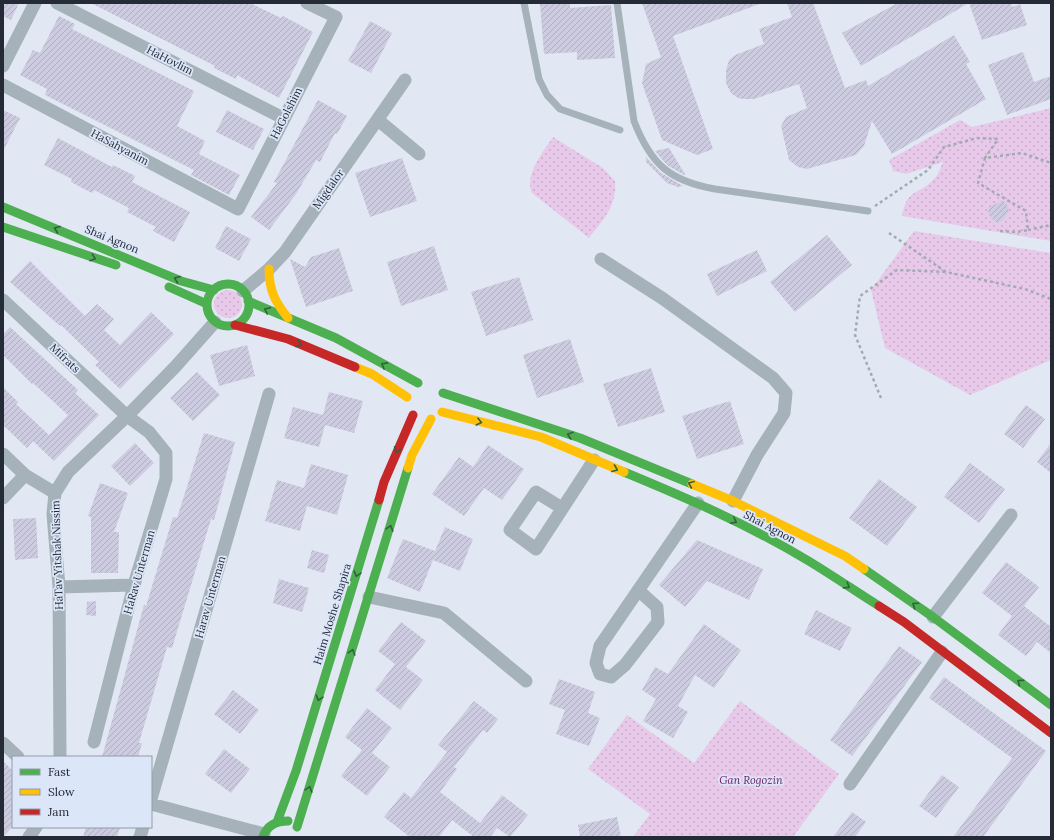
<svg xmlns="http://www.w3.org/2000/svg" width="1054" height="840" font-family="Lora,serif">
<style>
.park{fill:url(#park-dots)}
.building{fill:url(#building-hatch)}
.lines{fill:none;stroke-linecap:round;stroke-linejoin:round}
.path{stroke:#a2abb2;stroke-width:2.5;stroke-dasharray:3 3;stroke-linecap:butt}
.lane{stroke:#a6b2b9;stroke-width:7}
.street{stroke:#a6b2b9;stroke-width:13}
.fast{stroke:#4caf50;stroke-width:9}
.slow{stroke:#ffc107;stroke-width:9}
.jam{stroke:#c62828;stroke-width:9}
.oneway{stroke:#345f40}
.labels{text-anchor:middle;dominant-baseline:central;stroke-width:3.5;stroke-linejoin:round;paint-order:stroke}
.street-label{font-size:11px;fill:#242a36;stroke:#dce6f9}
.park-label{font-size:11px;font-style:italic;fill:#6e2167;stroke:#dce6f9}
</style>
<defs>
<pattern id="park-dots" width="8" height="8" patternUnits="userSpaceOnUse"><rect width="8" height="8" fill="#e8c9ea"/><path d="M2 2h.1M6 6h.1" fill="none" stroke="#c7adc9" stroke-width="1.8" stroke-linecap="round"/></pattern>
<pattern id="building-hatch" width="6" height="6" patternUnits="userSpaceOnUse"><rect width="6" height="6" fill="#cdcbdf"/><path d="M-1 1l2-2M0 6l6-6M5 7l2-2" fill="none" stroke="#b0aec0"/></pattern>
</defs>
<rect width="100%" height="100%" fill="#e2e8f3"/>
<path class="park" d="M 1051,108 L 1051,241 L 902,216 C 908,188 915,197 932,181 C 938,176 940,169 943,162 L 906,174 L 893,171 L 889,160 L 960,120 L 972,127 Z
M 553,137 L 603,168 L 615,181 C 617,206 604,219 589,238 L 532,193 C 524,175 543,152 553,137 Z
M 914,231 L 1051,253 L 1051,360 L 970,395 L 885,348 L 871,290 Z
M214 304a14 14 0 1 1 28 0a14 14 0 1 1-28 0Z
M 740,701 L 839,774 L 793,837 L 633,837 L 650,814 L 588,769 L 627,715 L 694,763 Z"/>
<path class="building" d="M 3,3 L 19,3 L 11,20 L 3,16 Z
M 91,3 L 250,3 L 281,18 L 283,16 L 313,32 L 279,98 L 237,75 L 236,79 L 214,68 L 215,66 Z
M 540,3 L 570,3 L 570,8 L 611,5 L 615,58 L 577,60 L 577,52 L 544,54 Z
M 642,3 L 762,3 L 673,36 L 713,149 L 697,155 L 662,140 L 642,83 L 646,64 L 661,57 Z
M 787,3 L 813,3 L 845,88 L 866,80 L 868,86 L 954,35 L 970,62 L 966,64 L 986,99 L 892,154 L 872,121 L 864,146 L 856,155 L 807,169 L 798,167 L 789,160 L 781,126 L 786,117 L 807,108 L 799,84 L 754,99 L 743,99 L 738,98 L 731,93 L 726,83 L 726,71 L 729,60 L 735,55 L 764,44 L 759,29 L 792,17 Z
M 898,3 L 1011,3 L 1012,7 L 1020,4 L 1027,25 L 982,40 L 969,3 L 861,66 L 842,33 Z
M 59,16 L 75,24 L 72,29 L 194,91 L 177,126 L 205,141 L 199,154 L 240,175 L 229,195 L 191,175 L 194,170 L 45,95 L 47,89 L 20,75 L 33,50 L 40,53 Z
M 370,21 L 392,33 L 371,73 L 348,61 Z
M 1023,52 L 1034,82 L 1051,76 L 1051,99 L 1007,115 L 988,65 Z
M 318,100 L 347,116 L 337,134 L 335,133 L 320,162 L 316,160 L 296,194 L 269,230 L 251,217 L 277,183 L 274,182 Z
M 3,110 L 20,118 L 3,151 Z
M 227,110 L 264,129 L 253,150 L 216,132 Z
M 58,138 L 112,167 L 113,165 L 135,176 L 132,182 L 190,212 L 174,242 L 153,231 L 156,227 L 127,212 L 129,208 L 94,190 L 92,193 L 71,182 L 72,179 L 44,165 Z
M 669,148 L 685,174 L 684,175 L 667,165 L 655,151 Z
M 646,157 L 661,173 L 683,186 L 678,187 L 667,183 L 646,162 Z
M 402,158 L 417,201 L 370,217 L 355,173 Z
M 1001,202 L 1006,202 L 1009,211 L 1002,221 L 997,223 L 991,218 L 988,211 L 989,207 Z
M 226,226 L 251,239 L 239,261 L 215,248 Z
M 827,235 L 852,265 L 795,312 L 770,282 Z
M 434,246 L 448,290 L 401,306 L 387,262 Z
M 339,248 L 353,291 L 306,307 L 290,259 L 305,267 L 311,257 Z
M 757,250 L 767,271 L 717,296 L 707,274 Z
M 30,261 L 85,316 L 97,304 L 114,319 L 104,330 L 120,345 L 151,312 L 174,334 L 120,389 L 95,365 L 99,362 L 61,325 L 60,326 L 10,282 Z
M 519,277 L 533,320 L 486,336 L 471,292 Z
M 10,327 L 78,390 L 75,393 L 99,415 L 54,461 L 33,441 L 27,448 L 3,425 L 3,387 L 18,402 L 16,404 L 49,435 L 68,415 L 33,383 L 32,384 L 3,355 L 3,334 Z
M 570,339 L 584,382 L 537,398 L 523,355 Z
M 247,345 L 255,376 L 219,386 L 210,355 Z
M 651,368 L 665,412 L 618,427 L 603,384 Z
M 197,372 L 220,395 L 193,421 L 170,398 Z
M 329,392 L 363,401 L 354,433 L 325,425 L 319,447 L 284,438 L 293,407 L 323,415 Z
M 730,401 L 744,444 L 697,459 L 682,416 Z
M 1026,405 L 1045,419 L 1023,448 L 1004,434 Z
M 204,433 L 235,442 L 214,520 L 211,519 L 172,648 L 167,647 L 139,743 L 142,743 L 138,757 L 102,757 L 144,605 L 146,606 L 173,517 L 177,518 Z
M 135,443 L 154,463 L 130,486 L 111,466 Z
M 1051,443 L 1051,473 L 1037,462 Z
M 488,445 L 524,469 L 502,500 L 484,488 L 464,516 L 432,494 L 459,457 L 473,467 Z
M 970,463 L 1005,489 L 979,523 L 944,497 Z
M 311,464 L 348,475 L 337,515 L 307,506 L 300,531 L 265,521 L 277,480 L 304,488 Z
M 879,479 L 917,507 L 887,546 L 849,518 Z
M 100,483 L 128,493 L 114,532 L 119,532 L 118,573 L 91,573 L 91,517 L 88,516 Z
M 36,518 L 38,558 L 15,560 L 13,519 Z
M 445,527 L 473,539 L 460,571 L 433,560 L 420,592 L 387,578 L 403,539 L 435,551 Z
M 697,540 L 763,569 L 749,600 L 707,581 L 685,607 L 659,585 Z
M 312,550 L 329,555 L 324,573 L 307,568 Z
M 1006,562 L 1039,587 L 1024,606 L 1051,627 L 1051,653 L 1037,642 L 1026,656 L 998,635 L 1012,616 L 982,593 Z
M 279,579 L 309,588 L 302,612 L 273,603 Z
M 96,601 L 96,616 L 86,615 L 87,602 Z
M 816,610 L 852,628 L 840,651 L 804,634 Z
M 401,622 L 426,641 L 406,667 L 423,680 L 400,710 L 375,690 L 395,664 L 378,651 Z
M 704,624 L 741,650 L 714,688 L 695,675 L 678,706 L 688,712 L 673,738 L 643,721 L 656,699 L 642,690 L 655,667 L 668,674 Z
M 899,646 L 922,662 L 852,756 L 830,740 Z
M 944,677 L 1046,751 L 983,837 L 953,837 L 1012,758 L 929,698 Z
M 559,679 L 595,692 L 588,713 L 600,718 L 589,746 L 556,734 L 565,710 L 549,704 Z
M 233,690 L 259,710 L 240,734 L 214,714 Z
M 474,701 L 498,719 L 487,733 L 483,730 L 454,767 L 457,769 L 440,792 L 480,823 L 502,795 L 528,815 L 510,837 L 497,828 L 490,837 L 474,837 L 452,820 L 439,837 L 410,837 L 384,817 L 404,792 L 411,798 L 447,752 L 438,745 Z
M 367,708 L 392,728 L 372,753 L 390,767 L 367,796 L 341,776 L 362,750 L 345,737 Z
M 224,749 L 250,769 L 231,793 L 205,774 Z
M 3,761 L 13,771 L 13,826 L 3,837 Z
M 942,775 L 959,787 L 936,818 L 919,806 Z
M 852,812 L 866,822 L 855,837 L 833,837 Z
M 617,817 L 621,837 L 580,837 L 578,825 Z
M 86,827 L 120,827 L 117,837 L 83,837 Z"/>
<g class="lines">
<path class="path" d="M 875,206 L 928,170 L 944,147 L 977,138 L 998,139 L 985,158
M 1028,230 L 1051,225
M 1000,231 L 1016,232 L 1028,230 L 1026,211 L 978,183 L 985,158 L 1022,153 L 1051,163
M 889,233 L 946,272 L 1025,289 L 1051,299
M 881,398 L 855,335 L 860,296 L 897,270 L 946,272"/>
<path class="lane" d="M 524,3 L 539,79 L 547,95 L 560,109 L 620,130
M 617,3 L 634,121 C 651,165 670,181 715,189 L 868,211"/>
<path class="street" d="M 57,3 L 283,118
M 3,66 L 35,3
M 3,85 L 238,209 L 336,17 L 307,3
M 378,120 L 419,154
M 601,259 L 662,298 L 773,378 L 786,393 L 784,413 L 757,455 L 733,501
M 243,291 L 269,269 L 285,252 L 405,80
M 3,300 L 127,416 L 149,432 L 166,453 L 166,479 L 134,585 L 94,742
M 3,454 L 25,475 L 55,493
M 3,498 L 25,475
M 562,508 L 536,492 L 510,530 L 536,549 L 594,460
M 59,587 L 134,585
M 638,590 L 657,607 L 658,622 L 625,665 L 611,677 L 600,674 L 596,663 L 600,646 L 698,503
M 369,597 L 444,613 L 526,681
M 933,617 L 1011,515
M 3,743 L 18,757
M 60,757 L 59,587 L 53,514 L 55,493 L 68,472 L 127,416 L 176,366 L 215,322
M 850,784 L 942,652
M 151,799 L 269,394
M 151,804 L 264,834
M 29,837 L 36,827
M 140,837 L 143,827"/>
<path class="fast" d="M 3,207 L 181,281 L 214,290
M 3,227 L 116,265
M207 305a21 21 0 1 1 42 0a21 21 0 1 1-42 0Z
M 169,287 L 207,304
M 248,301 L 336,338 L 418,383
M 443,393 L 580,438 L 692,484
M 624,472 C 687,498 749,525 807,560 C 832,575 855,591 879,606
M 864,569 L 933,617 L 1051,705
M 277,822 L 296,771 L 379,500
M 297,827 L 408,468
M 263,837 C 267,825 276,821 288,821"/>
<path class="slow" d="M 269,269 C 269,290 275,302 288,318
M 355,367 L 372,374 L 407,397
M 442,412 L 541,437 L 624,472
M 408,468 L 412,455 L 431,419
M 692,484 L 733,501 L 845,556 L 864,569"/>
<path class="jam" d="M 235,325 L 288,339 L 355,367
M 379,500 L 384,482 L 413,415
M 879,606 L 904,622 L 1051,733"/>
</g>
<defs><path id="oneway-chevron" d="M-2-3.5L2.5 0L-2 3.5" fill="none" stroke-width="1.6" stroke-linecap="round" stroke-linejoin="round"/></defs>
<g class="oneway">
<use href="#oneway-chevron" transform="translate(57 229) rotate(-158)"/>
<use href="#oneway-chevron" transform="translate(93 258) rotate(19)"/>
<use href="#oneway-chevron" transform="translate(177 279) rotate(-158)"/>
<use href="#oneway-chevron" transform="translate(267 310) rotate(-155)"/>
<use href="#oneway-chevron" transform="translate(299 344) rotate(23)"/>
<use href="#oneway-chevron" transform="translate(384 365) rotate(-151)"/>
<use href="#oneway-chevron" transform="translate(479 422) rotate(14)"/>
<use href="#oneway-chevron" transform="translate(570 435) rotate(-162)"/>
<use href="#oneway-chevron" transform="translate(397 450) rotate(113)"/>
<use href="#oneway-chevron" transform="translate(615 469) rotate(22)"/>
<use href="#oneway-chevron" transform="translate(691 484) rotate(-157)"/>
<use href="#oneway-chevron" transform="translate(734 521) rotate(26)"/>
<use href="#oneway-chevron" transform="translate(390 528) rotate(-73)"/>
<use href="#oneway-chevron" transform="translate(357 574) rotate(106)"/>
<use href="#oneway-chevron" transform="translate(847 586) rotate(33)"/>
<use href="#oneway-chevron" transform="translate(915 605) rotate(-145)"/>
<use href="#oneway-chevron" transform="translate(352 652) rotate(-73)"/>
<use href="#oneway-chevron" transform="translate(1020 682) rotate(-143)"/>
<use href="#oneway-chevron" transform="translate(319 698) rotate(107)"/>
<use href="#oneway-chevron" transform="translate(309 789) rotate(-72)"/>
</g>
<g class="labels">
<g class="street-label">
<text transform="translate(170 60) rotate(27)">HaHovlim</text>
<text transform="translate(286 113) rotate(-63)">HaGolshim</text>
<text transform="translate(120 147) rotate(28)">HaSahyanim</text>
<text transform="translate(328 189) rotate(-55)">Migdalor</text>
<text transform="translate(112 239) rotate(22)">Shai Agnon</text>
<text transform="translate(65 358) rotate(43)">Mifrats</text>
<text transform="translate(770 527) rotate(28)">Shai Agnon</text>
<text transform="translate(57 555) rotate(-92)">HaTav Yitshak Nissim</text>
<text transform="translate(139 572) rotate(-74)">HaRav Unterman</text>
<text transform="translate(210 597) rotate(-74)">Harav Unterman</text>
<text transform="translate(332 614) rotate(-73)">Haim Moshe Shapira</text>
</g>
<g class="park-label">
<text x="751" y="780">Gan Rogozin</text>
</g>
</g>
<rect width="1054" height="840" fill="none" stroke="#242a36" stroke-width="8"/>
<rect x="12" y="756" width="140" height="72" fill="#dce6f9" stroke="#929bab"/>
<rect x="20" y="769" width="20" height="6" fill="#4caf50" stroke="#929bab"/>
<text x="48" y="776" font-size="12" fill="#242a36">Fast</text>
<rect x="20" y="789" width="20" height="6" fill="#ffc107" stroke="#929bab"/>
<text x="48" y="796" font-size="12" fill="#242a36">Slow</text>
<rect x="20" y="809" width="20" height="6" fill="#c62828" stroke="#929bab"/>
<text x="48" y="816" font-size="12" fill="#242a36">Jam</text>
</svg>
